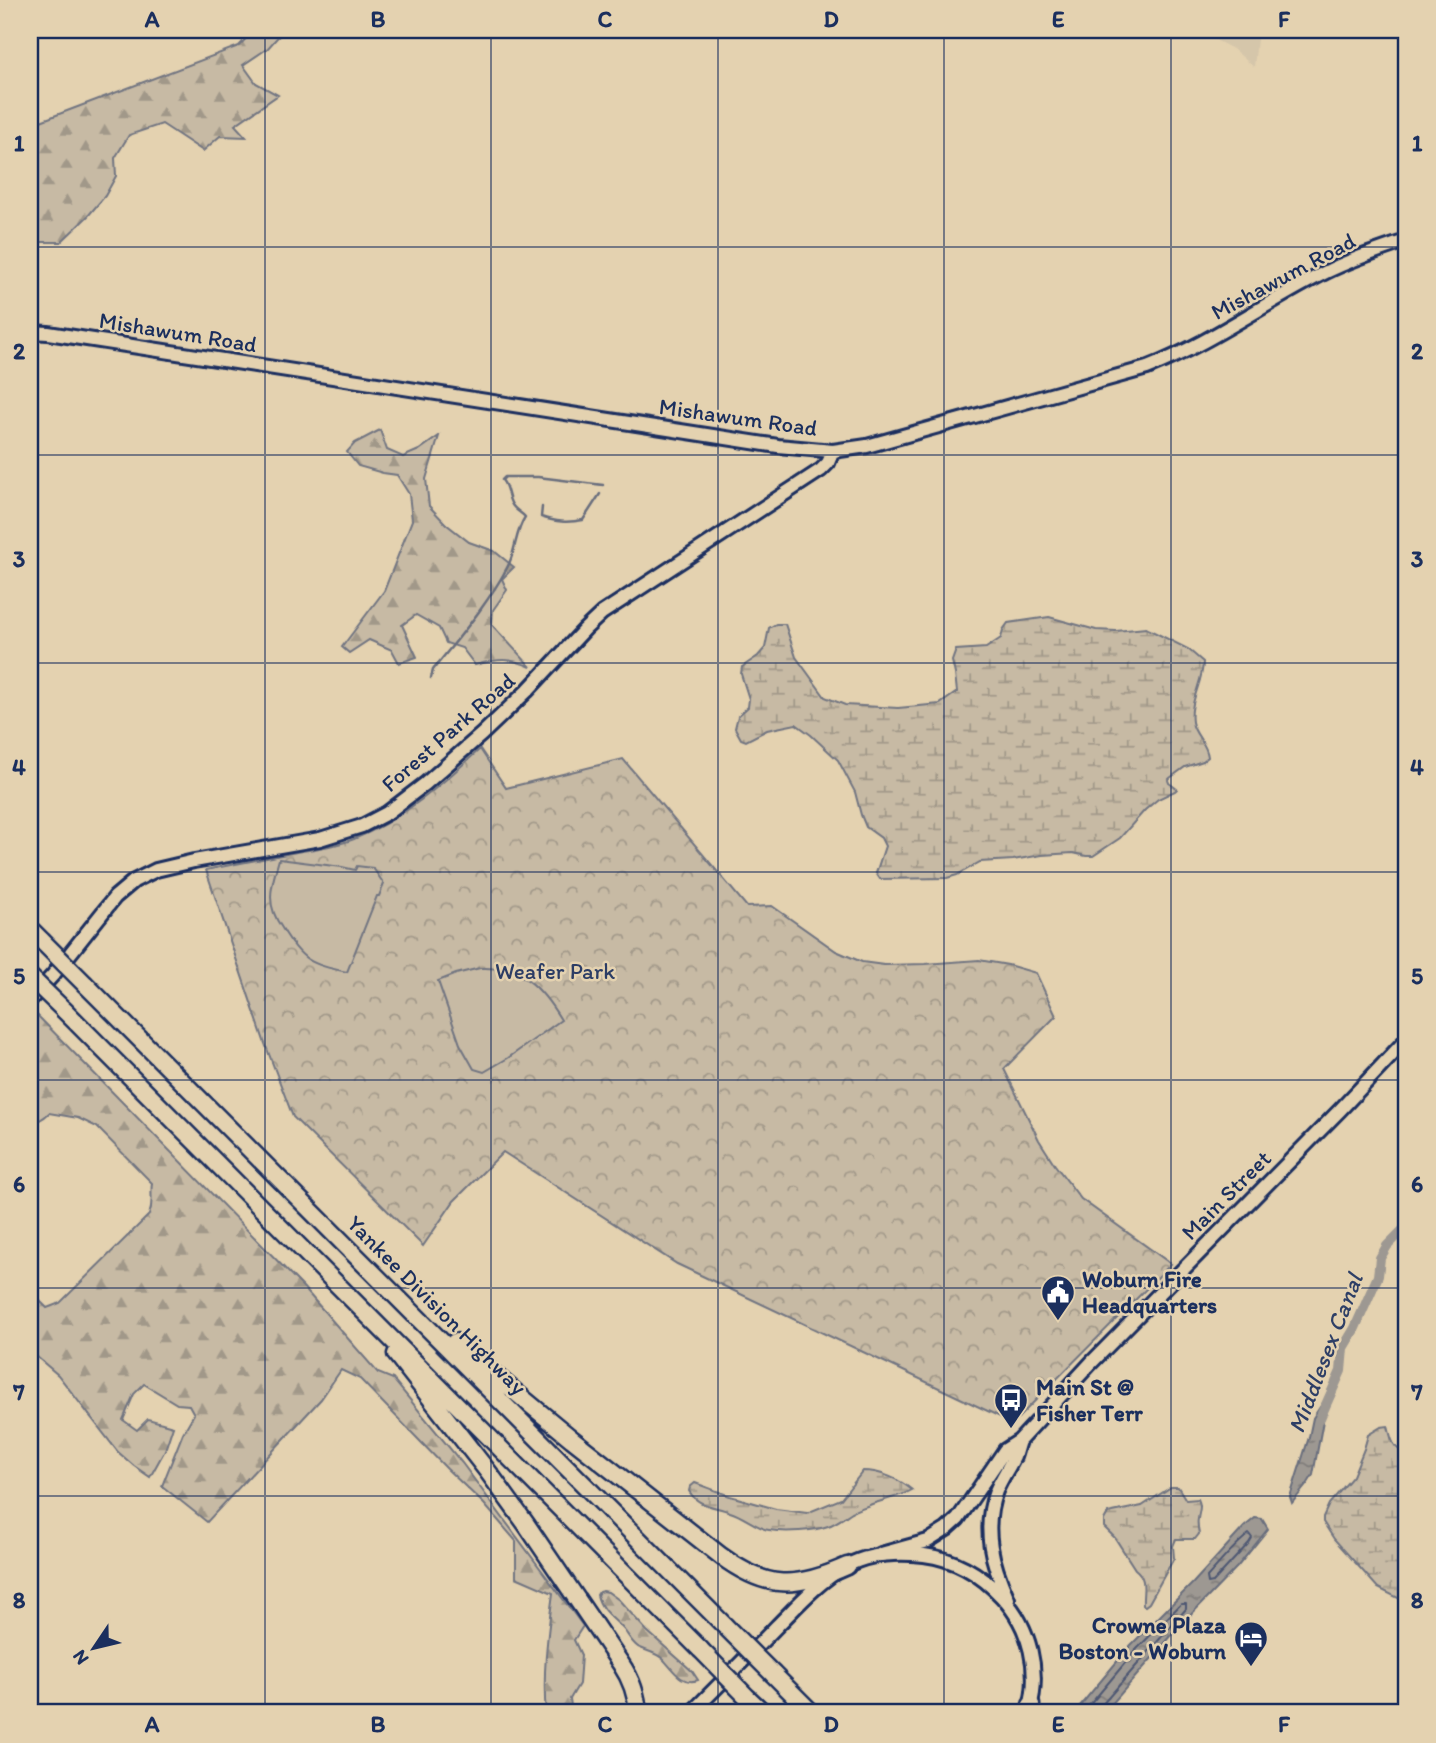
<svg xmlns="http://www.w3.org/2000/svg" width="1436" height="1743" font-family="Itim,sans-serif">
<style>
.built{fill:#d5c6aa}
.forest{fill:url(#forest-firs);stroke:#717481;stroke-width:2}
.wetland{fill:url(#wetland-marsh);stroke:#717481;stroke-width:2}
.park{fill:url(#park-crowns);stroke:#717481;stroke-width:2}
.garden{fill:#c7baa4;stroke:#717481;stroke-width:2}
.water{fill:url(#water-ripples);stroke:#696e7d;stroke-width:2}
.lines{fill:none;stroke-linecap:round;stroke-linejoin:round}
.shore{stroke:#4f5973;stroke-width:2}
.stream{stroke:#696e7d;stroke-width:2.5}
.canal{stroke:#9d9892;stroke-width:10}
.secondary-casing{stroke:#1b2f5e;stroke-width:18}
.primary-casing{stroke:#1b2f5e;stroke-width:18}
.highway-casing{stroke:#1b2f5e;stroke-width:21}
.secondary{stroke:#e4d2b0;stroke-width:12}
.primary{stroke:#e4d2b0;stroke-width:12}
.highway{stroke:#e4d2b0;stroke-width:16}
.highway-bridge-casing{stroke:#1b2f5e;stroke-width:21;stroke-linecap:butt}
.highway-bridge{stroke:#e4d2b0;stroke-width:16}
.grid{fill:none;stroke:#1b2f5e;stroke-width:2;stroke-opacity:0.55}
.labels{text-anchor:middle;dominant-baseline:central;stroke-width:5;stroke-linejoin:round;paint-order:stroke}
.street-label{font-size:23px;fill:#1b2f5e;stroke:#e4d2b0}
.park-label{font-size:23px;fill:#2c3d65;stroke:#e4d2b0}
.poi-label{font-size:23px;font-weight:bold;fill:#1b2f5e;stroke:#e4d2b0;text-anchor:start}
.water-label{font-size:24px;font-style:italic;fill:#2e3f66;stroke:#e4d2b0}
.neatline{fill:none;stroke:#1b2f5e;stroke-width:2.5}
.grid-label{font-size:23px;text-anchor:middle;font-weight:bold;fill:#1b2f5e}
</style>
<defs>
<pattern id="forest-firs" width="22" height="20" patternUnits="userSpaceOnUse" patternTransform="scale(1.75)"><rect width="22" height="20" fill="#c7baa4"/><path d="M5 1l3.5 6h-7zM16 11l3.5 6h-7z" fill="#a19889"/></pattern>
<pattern id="wetland-marsh" width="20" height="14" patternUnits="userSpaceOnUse" patternTransform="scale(1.75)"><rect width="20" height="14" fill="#c7baa4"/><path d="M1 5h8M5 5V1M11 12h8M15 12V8" fill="none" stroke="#a19889"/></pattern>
<pattern id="park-crowns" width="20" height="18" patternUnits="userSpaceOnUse" patternTransform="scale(1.75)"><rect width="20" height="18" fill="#c7baa4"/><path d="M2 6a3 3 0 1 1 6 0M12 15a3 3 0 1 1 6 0" fill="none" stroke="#a19889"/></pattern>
<pattern id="water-ripples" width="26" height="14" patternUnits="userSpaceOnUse" patternTransform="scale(1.75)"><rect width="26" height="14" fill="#9d9892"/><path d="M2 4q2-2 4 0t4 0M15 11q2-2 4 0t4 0" fill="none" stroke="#7f7c7a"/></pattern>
</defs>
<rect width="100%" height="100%" fill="#e4d2b0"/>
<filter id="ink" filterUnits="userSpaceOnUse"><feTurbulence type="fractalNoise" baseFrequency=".0143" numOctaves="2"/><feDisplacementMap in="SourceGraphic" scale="14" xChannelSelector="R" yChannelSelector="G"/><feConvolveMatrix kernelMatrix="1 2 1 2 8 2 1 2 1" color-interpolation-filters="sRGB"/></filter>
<g filter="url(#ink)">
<path class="built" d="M 1196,30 L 1258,30 L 1254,67 L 1233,49 Z"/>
<path class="forest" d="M 254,30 L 284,30 L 268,48 L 243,65 L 256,83 L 278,95 L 235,125 L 246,137 L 220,136 L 203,151 L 162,124 L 129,135 L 115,158 L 116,176 L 105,196 L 88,216 L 61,242 L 30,242 L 30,125 L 239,46 Z
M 380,430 L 387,450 L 403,457 L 419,450 L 439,436 L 426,479 L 429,506 L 446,524 L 469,542 L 494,551 L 514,567 L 502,579 L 507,590 L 493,610 L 492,625 L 531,667 C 509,657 498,659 475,665 L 462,648 L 446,643 L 439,628 L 416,615 L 402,625 L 417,657 L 399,663 L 392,650 L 369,640 L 349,653 L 342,647 L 384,591 L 412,520 L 409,494 L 397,475 L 383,473 L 358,466 L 347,452 L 355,443 Z
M 34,1012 L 302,1286 L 378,1373 L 393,1379 L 462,1463 L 583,1626 L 574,1640 L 581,1655 L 579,1684 L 570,1699 L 572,1713 L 546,1713 C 542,1675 548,1631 553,1593 L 516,1577 L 516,1541 L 484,1504 L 447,1469 L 360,1379 L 341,1370 L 321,1399 L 207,1522 L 162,1486 L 183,1433 L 194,1414 L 189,1405 L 177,1404 L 144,1384 L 134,1394 L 123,1420 L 137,1430 L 148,1419 L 173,1426 L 165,1450 L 150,1477 L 134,1466 L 118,1452 L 58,1375 L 30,1351 L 30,1291 L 47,1308 L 60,1303 L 149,1215 C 154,1202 150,1197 152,1183 L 97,1127 L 78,1118 L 49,1113 C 43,1119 38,1122 30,1121 L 30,1015 Z
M 603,1591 L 608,1592 L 619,1600 L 647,1631 L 692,1671 L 698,1680 C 681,1686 673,1669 663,1659 C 655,1652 646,1651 638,1647 C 632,1643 628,1635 624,1630 C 614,1618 601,1612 597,1595 L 599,1592 Z"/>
<path class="wetland" d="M 1049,617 L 1096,630 L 1116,631 L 1146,628 L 1188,649 L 1203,662 C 1203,682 1189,701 1192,722 C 1194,735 1207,743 1208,757 L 1203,761 L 1185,767 L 1170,778 L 1168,780 L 1169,783 L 1177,789 L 1175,791 L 1158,799 L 1145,810 L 1120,838 L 1093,856 L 1086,856 L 1073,853 L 1042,855 L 1013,860 L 980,862 L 957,875 L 947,878 L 880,879 L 876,873 L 885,846 L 881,838 L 866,827 L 861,815 L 855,792 L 838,760 L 811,735 L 796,724 L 767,730 L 746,741 L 741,739 L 735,728 L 738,716 L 748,707 L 749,699 L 741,674 L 742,667 L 758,656 L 765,648 L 769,628 L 776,624 L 785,624 L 796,657 L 825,697 L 845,705 L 898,708 L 940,704 L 957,692 L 955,674 L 952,661 L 956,650 L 986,648 L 1001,638 L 1003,630 L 1008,623 Z
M 1388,1426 C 1391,1439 1393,1449 1406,1453 L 1406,1602 L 1378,1588 L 1334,1539 L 1323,1522 L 1323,1517 L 1329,1504 L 1353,1476 L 1364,1449 L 1368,1435 L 1381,1427 Z
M 863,1471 C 880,1471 899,1479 912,1490 C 900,1497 885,1499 872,1504 C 865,1507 858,1509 852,1512 C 844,1517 837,1523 828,1526 C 814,1531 785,1533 769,1530 C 756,1528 744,1516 730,1512 C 715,1506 698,1507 689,1491 L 690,1487 L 695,1483 L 730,1496 L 776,1509 L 807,1513 L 841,1499 Z
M 1171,1487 L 1178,1487 L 1186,1500 L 1198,1499 C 1202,1507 1199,1510 1198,1519 C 1197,1523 1198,1529 1199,1534 L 1195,1539 L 1176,1539 L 1173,1546 L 1174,1558 L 1149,1603 L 1145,1606 L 1143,1605 C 1142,1591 1148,1579 1135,1569 L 1115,1538 L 1104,1527 L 1104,1520 L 1108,1513 L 1142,1506 Z"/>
<path class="park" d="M 480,749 L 506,788 L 623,759 L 747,907 L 772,906 L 836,951 L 862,962 L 884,965 L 925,964 L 979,960 L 1008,965 L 1036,973 L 1056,1016 L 1004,1069 L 1039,1140 L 1055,1165 L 1081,1199 L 1171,1264 L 1013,1423 L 677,1264 L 503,1152 L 454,1201 L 423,1246 L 293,1117 L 264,1041 L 206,870 C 234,864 263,859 291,853 C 312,849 333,847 354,839 C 402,820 442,784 480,749 Z"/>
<path class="garden" d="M 279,859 L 342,867 L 355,870 L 357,866 L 373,868 L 384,884 L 379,896 L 377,896 L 347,972 C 310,964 302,961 282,928 C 275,918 271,909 271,897 C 271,884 276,871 279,859 Z
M 480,968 C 522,966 541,987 561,1020 L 508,1058 L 484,1072 L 474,1069 L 460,1044 L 438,981 L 456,974 Z"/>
<path class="water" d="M 1322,1404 L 1325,1405 L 1324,1415 L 1313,1475 L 1308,1483 L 1292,1503 L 1290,1497 L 1309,1437 L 1313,1418 Z
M 1255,1518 L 1262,1519 L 1268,1529 L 1238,1566 L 1179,1627 L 1104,1713 L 1074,1713 L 1130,1646 L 1193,1583 L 1244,1527 Z"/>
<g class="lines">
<path class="shore" d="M 1249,1534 L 1252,1538 L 1249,1543 L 1213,1582 L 1208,1583 L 1207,1577 C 1220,1563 1234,1545 1249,1534 Z
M 1083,1713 L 1135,1651 L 1181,1604 L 1186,1604 L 1186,1609 L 1101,1706 L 1099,1713"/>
<path class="stream" d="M 542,507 L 541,517 C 556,522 567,523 583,520 L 600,494
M 431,678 L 433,670 C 459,637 487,605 507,568 C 516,552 515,532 525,517 C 521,512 514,510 511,503 C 507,495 508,487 502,480 L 505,477 L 538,477 L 603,485"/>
<path class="canal" d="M 1320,1418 L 1341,1371 L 1343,1348 L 1355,1328 L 1378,1276 L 1380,1258 L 1387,1246 L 1406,1227"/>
<g class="secondary-casing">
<path id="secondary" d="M 30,332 L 48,333 L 778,446 L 833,451 L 867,446 L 1147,368 C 1211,343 1266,302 1326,272 C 1352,259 1379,250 1406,241
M 30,1000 L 53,975 L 115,897 L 134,881 L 156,870 L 194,861 L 320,839 L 362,826 L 387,813 L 425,784 L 482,734 L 527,691 L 585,629 L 602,613 L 821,470 L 828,463 L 833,451"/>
</g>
<g class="primary-casing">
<path id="primary" d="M 881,1554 L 928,1541 L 947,1529 L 958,1519 L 1005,1450 L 1019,1441 L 1091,1363 L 1340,1110 L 1406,1040
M 1008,1599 C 992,1564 982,1529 996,1491 C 1001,1479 1008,1469 1014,1457 C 1016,1452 1017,1446 1019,1441
M 691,1713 C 720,1684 749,1655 777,1626 C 798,1605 819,1581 846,1566 C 870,1553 897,1552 924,1555 C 955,1559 981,1574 1002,1597 C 1030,1627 1041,1671 1029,1711"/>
</g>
<g class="highway-casing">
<path id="highway" d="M 30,929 L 42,941
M 85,984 L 725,1626
M 64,1010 L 701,1650
M 455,1342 L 572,1439 L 721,1556 C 767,1590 796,1589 847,1566
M 396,1354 L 489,1473 L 526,1524 L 621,1664 C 631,1679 637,1695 638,1713
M 773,1674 L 812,1713
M 748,1698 L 764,1713
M 1030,1713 L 1031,1705"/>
</g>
<use href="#secondary" class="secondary"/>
<use href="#primary" class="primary"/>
<use href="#highway" class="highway"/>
<g class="highway-bridge-casing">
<path id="highway-bridge" d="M 42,941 L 85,984
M 30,977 L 64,1010
M 725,1626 L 773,1674
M 701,1650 L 748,1698"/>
</g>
<use href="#highway-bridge" class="highway-bridge"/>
</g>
</g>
<path class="grid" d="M 265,30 L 265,1713M 491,30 L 491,1713M 718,30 L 718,1713M 944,30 L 944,1713M 1171,30 L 1171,1713M 30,247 L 1406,247M 30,455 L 1406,455M 30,663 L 1406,663M 30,872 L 1406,872M 30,1080 L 1406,1080M 30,1288 L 1406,1288M 30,1496 L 1406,1496"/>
<defs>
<g id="civic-pin" transform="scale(1.75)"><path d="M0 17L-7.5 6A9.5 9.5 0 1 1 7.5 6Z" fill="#1b2f5e" stroke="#e4d2b0"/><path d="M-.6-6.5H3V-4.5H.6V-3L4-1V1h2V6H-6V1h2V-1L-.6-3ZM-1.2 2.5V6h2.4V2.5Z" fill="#fff"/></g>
<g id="bus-pin" transform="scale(1.75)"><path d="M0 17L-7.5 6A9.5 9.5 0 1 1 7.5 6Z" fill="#1b2f5e" stroke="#e4d2b0"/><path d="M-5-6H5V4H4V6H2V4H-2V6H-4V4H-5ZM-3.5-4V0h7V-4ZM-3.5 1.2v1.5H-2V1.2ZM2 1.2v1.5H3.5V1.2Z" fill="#fff"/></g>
<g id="hotel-pin" transform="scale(1.75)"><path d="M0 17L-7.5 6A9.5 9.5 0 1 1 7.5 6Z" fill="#1b2f5e" stroke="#e4d2b0"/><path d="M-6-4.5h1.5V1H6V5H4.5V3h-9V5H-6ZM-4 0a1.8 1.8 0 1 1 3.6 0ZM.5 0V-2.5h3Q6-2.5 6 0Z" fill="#fff"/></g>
</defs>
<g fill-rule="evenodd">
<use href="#civic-pin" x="1058" y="1292"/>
<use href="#bus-pin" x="1011" y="1400"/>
<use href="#hotel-pin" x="1251" y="1638"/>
</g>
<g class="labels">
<g class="street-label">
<text transform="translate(1283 276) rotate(-28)">Mishawum Road</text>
<text transform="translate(178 332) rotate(9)">Mishawum Road</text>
<text transform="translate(738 417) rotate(8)">Mishawum Road</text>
<text transform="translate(448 732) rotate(-41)">Forest Park Road</text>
<text transform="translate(1226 1195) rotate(-45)">Main Street</text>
<text transform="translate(437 1305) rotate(45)">Yankee Division Highway</text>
</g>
<g class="park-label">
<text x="555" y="971">Weafer Park</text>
</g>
<g class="poi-label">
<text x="1082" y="1279">Woburn Fire<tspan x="1082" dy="26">Headquarters</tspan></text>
<text x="1036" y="1387">Main St @<tspan x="1036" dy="26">Fisher Terr</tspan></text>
<text x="1226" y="1625" text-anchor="end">Crowne Plaza<tspan x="1226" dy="26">Boston - Woburn</tspan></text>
</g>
<g class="water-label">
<text transform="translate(1325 1353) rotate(-69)">Middlesex Canal</text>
</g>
</g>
<rect width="1436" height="1743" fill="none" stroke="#e4d2b0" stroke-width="77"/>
<g transform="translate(94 1648) rotate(235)" stroke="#e4d2b0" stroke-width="5" paint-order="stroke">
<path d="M0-5L12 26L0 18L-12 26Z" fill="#1b2f5e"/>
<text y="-10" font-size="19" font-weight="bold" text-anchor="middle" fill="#1b2f5e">N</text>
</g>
<rect x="38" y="38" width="1360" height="1666" class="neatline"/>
<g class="grid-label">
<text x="152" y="27">A</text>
<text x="378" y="27">B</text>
<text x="605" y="27">C</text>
<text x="831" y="27">D</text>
<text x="1058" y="27">E</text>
<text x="1284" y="27">F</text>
<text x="19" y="151">1</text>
<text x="1417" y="151">1</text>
<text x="19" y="359">2</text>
<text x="1417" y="359">2</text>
<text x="19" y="567">3</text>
<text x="1417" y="567">3</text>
<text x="19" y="775">4</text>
<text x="1417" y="775">4</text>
<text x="19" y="984">5</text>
<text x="1417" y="984">5</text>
<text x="19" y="1192">6</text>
<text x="1417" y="1192">6</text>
<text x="19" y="1400">7</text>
<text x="1417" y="1400">7</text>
<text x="19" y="1608">8</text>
<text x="1417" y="1608">8</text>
<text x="152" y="1732">A</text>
<text x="378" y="1732">B</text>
<text x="605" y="1732">C</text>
<text x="831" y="1732">D</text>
<text x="1058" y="1732">E</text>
<text x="1284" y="1732">F</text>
</g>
</svg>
